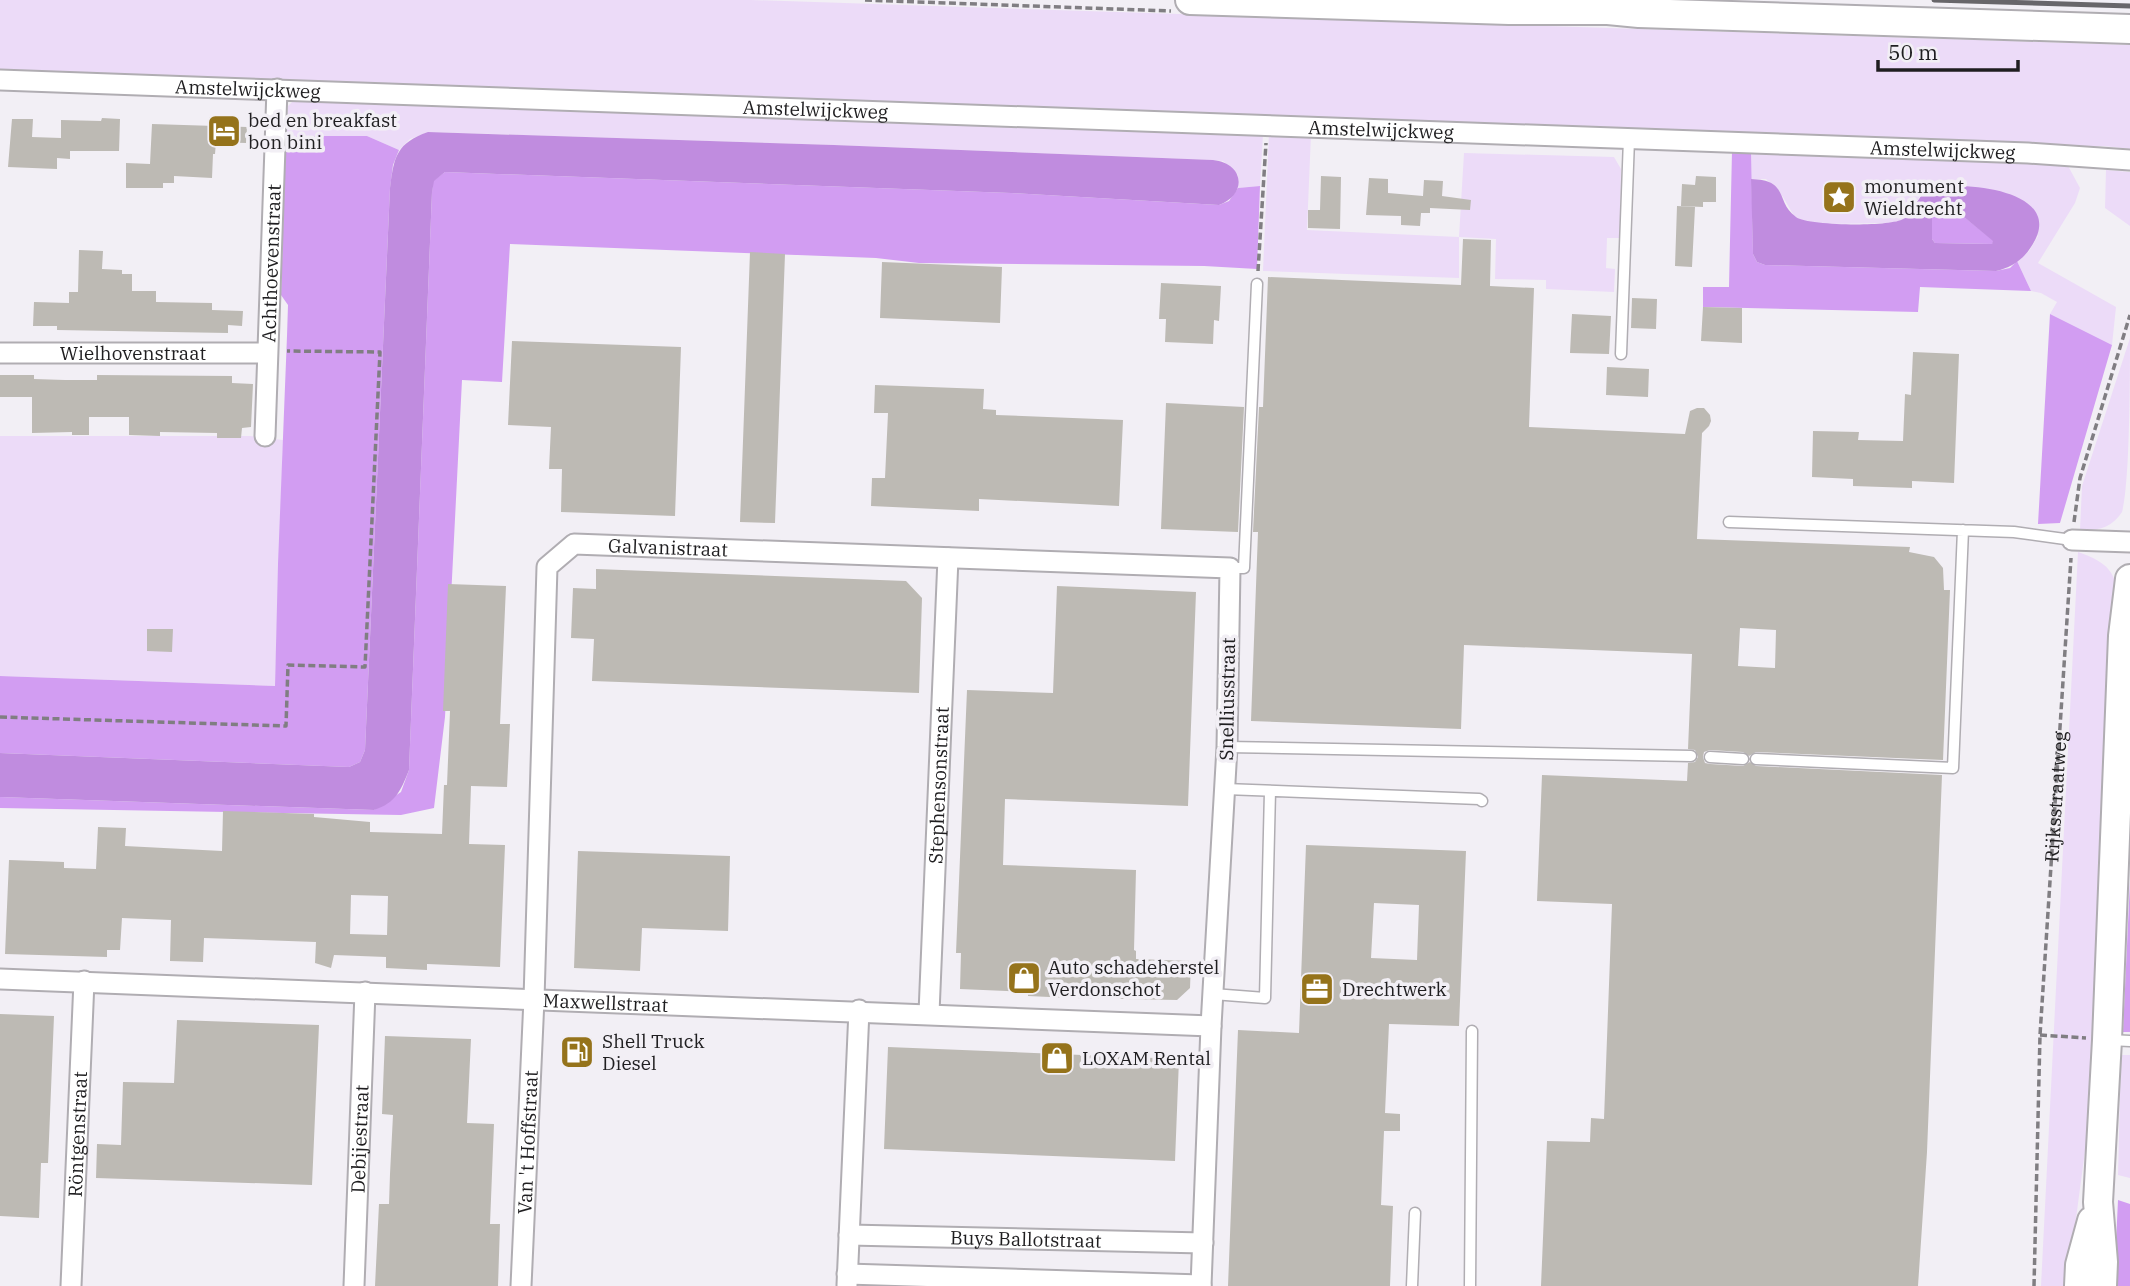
<svg xmlns="http://www.w3.org/2000/svg" width="2130" height="1286" font-family="'IBM Plex Serif',serif">
<style>
.green{fill:#ecdbf8}
.forest{fill:#d29df2}
.water{fill:#c08cdf;fill-rule:evenodd}
.building{fill:#bdbab4;fill-rule:evenodd}
.lines{fill:none;stroke-linecap:round;stroke-linejoin:round}
.lane-casing{stroke:#b0adb2;stroke-width:13}
.street-casing{stroke:#b0adb2;stroke-width:23}
.secondary-casing{stroke:#b0adb2;stroke-width:32}
.path{stroke:#807e82;stroke-width:3.5;stroke-dasharray:7 3.5;stroke-linecap:butt}
.lane{stroke:#fff;stroke-width:10}
.street{stroke:#fff;stroke-width:19}
.secondary{stroke:#fff;stroke-width:28}
.rail{stroke:#68666a;stroke-width:5}
.labels{text-anchor:middle;dominant-baseline:central;stroke-width:7;stroke-linejoin:round;paint-order:stroke}
.street-label{font-size:19px;fill:#1f1e20;stroke:#f2eff5}
.poi-label{font-size:19px;fill:#1f1e20;stroke:#f2eff5;text-anchor:start}
</style>
<rect width="100%" height="100%" fill="#f2eff5"/>
<path class="green" d="M 0,0 L 751,0 L 2130,45 L 2130,149 L 2104,146 L 2076,148 L 0,72 Z
M 295,99 L 1263,134 L 1260,186 L 1238,188 L 1238,175 L 1223,161 L 1213,160 L 834,145 L 429,132 L 410,139 L 399,150 L 367,136 L 286,136 L 288,106 Z
M 1269,133 L 1311,134 L 1307,230 L 1459,237 L 1464,153 L 1614,157 L 1621,169 L 1620,238 L 1607,238 L 1606,268 L 1615,269 L 1614,292 L 1546,289 L 1546,280 L 1495,279 L 1496,239 L 1459,237 L 1459,278 L 1263,271 Z
M 1751,152 L 2067,164 L 2080,188 L 2075,203 L 2038,263 L 2116,307 L 2112,345 L 2050,314 L 2057,302 L 2041,293 L 2031,291 L 2017,261 L 2029,251 L 2038,236 L 1926,189 L 1902,220 L 1890,223 L 1825,224 L 1805,222 L 1794,216 L 1783,197 L 1766,179 L 1751,179 Z
M 2106,170 L 2130,172 L 2130,226 L 2105,208 Z
M 2130,338 C 2130,374 2130,486 2122,512 C 2112,528 2097,531 2080,530 L 2082,486 Z
M 0,436 L 250,436 L 283,440 L 275,686 L 0,676 Z
M 2078,552 C 2127,568 2117,591 2112,633 L 2096,938 L 2095,1076 L 2067,1286 L 2041,1286 Z
M 2121,1055 L 2130,1055 L 2130,1178 L 2118,1175 Z"/>
<path class="forest" d="M 286,136 L 367,136 L 399,150 L 393,165 L 390,188 L 365,750 L 360,762 L 349,767 L 0,753 L 0,676 L 275,686 L 278,564 L 287,336 L 288,305 L 281,295 Z
M 1732,151 L 1751,152 L 1753,254 L 1757,262 L 1765,265 L 1996,271 L 2010,268 L 2017,261 L 2031,291 L 1920,287 L 1918,312 L 1703,307 L 1703,287 L 1729,287 Z
M 445,172 L 1011,193 L 1219,205 L 1229,201 L 1238,188 L 1260,186 L 1257,269 L 1204,266 L 919,263 L 876,258 L 510,244 L 502,382 L 462,380 L 445,717 L 434,808 L 401,815 L 0,808 L 0,797 L 374,810 L 401,792 L 409,770 L 432,192 L 433,181 Z
M 1935,211 L 1958,212 L 1994,241 L 1992,244 L 1935,243 L 1932,239 L 1932,214 Z
M 2050,314 L 2112,345 L 2060,523 L 2038,524 Z
M 2130,881 L 2130,1032 L 2123,1032 Z
M 2118,1200 L 2130,1204 L 2130,1286 L 2114,1286 Z"/>
<path class="water" d="M 428,132 L 834,145 L 1213,160 C 1244,163 1248,194 1219,205 L 1011,193 L 445,172 L 434,181 L 432,192 L 409,770 C 401,790 396,803 374,810 L 0,797 L 0,753 L 349,767 L 360,762 L 365,750 L 390,188 C 394,156 397,143 428,132 Z
M 1751,179 C 1790,180 1775,202 1796,217 C 1808,226 1891,227 1903,219 C 1912,212 1919,198 1926,189 C 1960,180 2070,189 2031,247 C 2023,260 2010,268 1996,271 L 1765,265 L 1757,262 L 1753,254 ZM 1935,211 L 1958,212 L 1993,241 L 1992,244 L 1935,243 L 1932,239 L 1932,214 Z"/>
<path class="building" d="M 102,118 L 120,119 L 119,151 L 70,151 L 70,159 L 57,158 L 57,169 L 8,167 L 12,119 L 33,119 L 32,137 L 61,138 L 61,120 L 101,121 Z
M 152,124 L 247,127 L 246,143 L 216,142 L 215,154 L 213,154 L 212,178 L 174,176 L 174,183 L 163,183 L 163,188 L 126,188 L 126,163 L 150,164 Z
M 1321,176 L 1341,177 L 1340,229 L 1308,228 L 1308,210 L 1320,210 Z
M 1696,176 L 1716,177 L 1716,202 L 1703,202 L 1703,207 L 1681,206 L 1682,184 L 1695,185 Z
M 1369,178 L 1388,179 L 1388,193 L 1423,196 L 1424,180 L 1443,181 L 1442,196 L 1471,200 L 1470,210 L 1430,208 L 1430,213 L 1421,213 L 1420,226 L 1401,225 L 1401,216 L 1366,215 Z
M 1677,206 L 1695,207 L 1692,267 L 1675,266 Z
M 1463,239 L 1491,240 L 1490,286 L 1534,288 L 1529,427 L 1685,434 L 1690,411 L 1697,408 L 1704,408 L 1710,415 L 1711,421 L 1709,426 L 1702,433 L 1697,539 L 1910,547 L 1909,552 L 1934,557 L 1943,568 L 1944,590 L 1950,590 L 1943,760 L 1756,752 L 1749,756 L 1743,752 L 1710,750 L 1704,752 L 1703,757 L 1705,763 L 1710,764 L 1743,766 L 1750,762 L 1756,766 L 1942,775 L 1927,1152 L 1918,1286 L 1541,1286 L 1547,1141 L 1590,1142 L 1591,1118 L 1604,1119 L 1612,904 L 1537,901 L 1542,775 L 1687,781 L 1688,763 L 1695,762 L 1698,757 L 1695,750 L 1688,749 L 1692,654 L 1464,645 L 1461,729 L 1251,721 L 1258,532 L 1253,532 L 1259,407 L 1263,407 L 1268,277 L 1461,285 ZM 1740,628 L 1776,630 L 1775,668 L 1738,666 Z
M 79,250 L 103,251 L 102,269 L 122,270 L 122,274 L 132,274 L 132,291 L 156,291 L 156,302 L 212,303 L 212,310 L 243,311 L 242,326 L 228,325 L 228,333 L 57,330 L 57,326 L 33,326 L 34,302 L 69,303 L 69,292 L 78,292 Z
M 750,252 L 785,254 L 775,523 L 740,522 Z
M 882,262 L 1002,267 L 1000,323 L 880,318 Z
M 1161,283 L 1221,286 L 1219,321 L 1214,320 L 1213,344 L 1165,342 L 1166,319 L 1159,319 Z
M 1632,298 L 1657,299 L 1656,329 L 1631,328 Z
M 1703,307 L 1742,308 L 1742,343 L 1701,341 Z
M 1572,314 L 1611,316 L 1609,354 L 1570,353 Z
M 512,341 L 681,347 L 675,516 L 561,512 L 562,469 L 549,469 L 551,427 L 508,425 Z
M 1913,352 L 1959,354 L 1954,483 L 1912,481 L 1912,488 L 1853,486 L 1853,479 L 1812,477 L 1813,431 L 1859,432 L 1858,440 L 1903,441 L 1905,394 L 1911,395 Z
M 1607,367 L 1649,369 L 1648,397 L 1606,395 Z
M 0,375 L 34,375 L 34,379 L 65,380 L 97,380 L 97,375 L 232,376 L 232,383 L 253,384 L 251,427 L 242,428 L 241,438 L 217,438 L 217,433 L 160,432 L 160,436 L 129,435 L 129,417 L 89,417 L 89,435 L 72,435 L 72,432 L 32,433 L 32,397 L 0,397 Z
M 875,385 L 984,389 L 983,409 L 996,410 L 996,415 L 1123,420 L 1119,506 L 979,499 L 979,511 L 871,506 L 872,478 L 885,478 L 888,413 L 874,413 Z
M 1166,403 L 1244,407 L 1238,532 L 1161,529 Z
M 596,569 L 906,581 L 922,598 L 919,693 L 592,681 L 594,639 L 571,638 L 573,588 L 596,589 Z
M 448,584 L 506,586 L 500,724 L 510,724 L 507,787 L 471,786 L 469,844 L 505,845 L 500,967 L 427,964 L 427,970 L 386,968 L 386,957 L 334,955 L 331,968 L 315,963 L 316,942 L 204,938 L 203,962 L 170,961 L 171,920 L 122,918 L 120,950 L 107,950 L 107,957 L 5,954 L 9,860 L 64,862 L 64,868 L 96,869 L 98,827 L 126,828 L 125,846 L 222,851 L 223,811 L 314,814 L 314,817 L 370,822 L 370,832 L 442,834 L 444,785 L 447,785 L 450,711 L 443,711 ZM 351,895 L 388,896 L 387,935 L 350,934 Z
M 1057,586 L 1196,592 L 1188,806 L 1005,799 L 1003,865 L 1136,870 L 1134,950 L 1136,951 L 1136,959 L 1191,961 L 1190,988 L 1177,1000 L 1071,998 L 1028,996 L 1028,992 L 960,989 L 961,953 L 956,953 L 967,690 L 1053,693 Z
M 147,629 L 173,629 L 172,652 L 147,651 Z
M 1306,845 L 1466,851 L 1459,1026 L 1389,1024 L 1385,1113 L 1400,1114 L 1400,1131 L 1384,1131 L 1381,1205 L 1393,1206 L 1390,1286 L 1228,1286 L 1238,1030 L 1299,1033 ZM 1374,903 L 1419,905 L 1417,960 L 1371,958 Z
M 578,851 L 730,856 L 728,931 L 642,928 L 640,971 L 574,968 Z
M 0,1014 L 54,1016 L 48,1163 L 41,1163 L 39,1218 L 0,1216 Z
M 177,1020 L 319,1025 L 312,1185 L 96,1178 L 97,1144 L 121,1145 L 123,1082 L 174,1083 Z
M 385,1036 L 471,1039 L 467,1123 L 494,1124 L 490,1224 L 500,1224 L 498,1286 L 375,1286 L 379,1204 L 389,1204 L 390,1174 L 393,1115 L 382,1114 Z
M 888,1047 L 1179,1059 L 1175,1161 L 884,1149 Z"/>
<g class="lines">
<g class="lane-casing">
<path id="lane" d="M 1621,354 L 1629,139
M 1729,522 L 2014,532 L 2072,540
M 1230,568 L 1244,568 L 1257,284
M 1227,747 L 1691,756
M 1710,757 L 1743,759
M 1756,759 L 1953,768 L 1963,530
M 1225,789 L 1479,799 L 1482,801
M 1213,994 L 1265,998 L 1270,791
M 2110,1040 L 2130,1041
M 1412,1286 L 1415,1213
M 1470,1286 L 1472,1031"/>
</g>
<g class="street-casing">
<g id="street">
<path id="s2" d="M 0,80 L 2028,153 L 2130,160"/>
<path id="s3" d="M 0,353 L 267,353"/>
<path id="s4" d="M 265,436 L 277,89"/>
<path d="M 2072,540 L 2130,542"/>
<path id="s5" d="M 0,979 L 1211,1026"/>
<path id="s6" d="M 929,1013 L 948,558"/>
<path id="s7" d="M 849,1235 L 1203,1243"/>
<path d="M 847,1274 L 1201,1285"/>
<path d="M 847,1285 L 859,1010"/>
<path id="s8" d="M 71,1286 L 84,981"/>
<path id="s9" d="M 354,1286 L 365,992"/>
<path id="s10" d="M 521,1286 L 534,999 L 547,567 L 574,544 L 1230,568 L 1227,747 L 1211,1026 L 1201,1286"/>
</g>
</g>
<g class="secondary-casing">
<path id="secondary" d="M 1190,0 L 1509,10 L 1608,10 L 1639,13 L 2130,29
M 2079,1286 L 2080,1265 L 2092,1221
M 2102,1286 L 2103,1262 L 2098,1202 L 2107,1040 L 2123,636 L 2130,579"/>
</g>
<g class="path">
<path d="M 865,0 L 1171,11"/>
<path d="M 1258,271 L 1266,143"/>
<path d="M 2074,522 L 2080,478 L 2130,315"/>
<path d="M 0,717 L 286,726 L 288,665 L 365,667 L 380,352 L 287,351"/>
<path d="M 2040,1035 L 2086,1038"/>
<path id="s1" d="M 2034,1286 L 2040,1035 L 2071,558"/>
</g>
<use href="#lane" class="lane"/>
<use href="#street" class="street"/>
<use href="#secondary" class="secondary"/>
<path class="rail" d="M 1934,0 L 2130,6"/>
</g>
<defs>
<g id="hotel-square" transform="scale(1.75)"><rect x="-9" y="-9" width="18" height="18" rx="4" fill="#95731b" stroke="#f2eff5"/><path d="M-6-4.5h1.5V1H6V5H4.5V3h-9V5H-6ZM-4 0a1.8 1.8 0 1 1 3.6 0ZM.5 0V-2.5h3Q6-2.5 6 0Z" fill="#fff"/></g>
<g id="sight-square" transform="scale(1.75)"><rect x="-9" y="-9" width="18" height="18" rx="4" fill="#95731b" stroke="#f2eff5"/><path d="M0-6L1.8-2.2L6-1.7L2.9 1.2L3.7 5.4L0 3.3L-3.7 5.4L-2.9 1.2L-6-1.7L-1.8-2.2Z" fill="#fff"/></g>
<g id="shop-square" transform="scale(1.75)"><rect x="-9" y="-9" width="18" height="18" rx="4" fill="#95731b" stroke="#f2eff5"/><path d="M-5-2.5h2.3a2.7 3.5 0 0 1 5.4 0H5L5.5 6h-11ZM-1.5-2.5h3a1.5 2.3 0 0 0-3 0Z" fill="#fff"/></g>
<g id="office-square" transform="scale(1.75)"><rect x="-9" y="-9" width="18" height="18" rx="4" fill="#95731b" stroke="#f2eff5"/><path d="M-6-3h4V-5.5h4V-3h4V5H-6ZM-1-4.5V-3h2v-1.5ZM-6 0V1H6V0Z" fill="#fff"/></g>
<g id="fuel-square" transform="scale(1.75)"><rect x="-9" y="-9" width="18" height="18" rx="4" fill="#95731b" stroke="#f2eff5"/><path d="M-5.5-6h7V0h2V4h1.3V-2.5L3-4.5l.8-.8L6-3V5H2.5V1h-1V6h-7ZM-4.2-4.7v3.2H.2V-4.7Z" fill="#fff"/></g>
</defs>
<g fill-rule="evenodd">
<use href="#hotel-square" x="224" y="131"/>
<use href="#sight-square" x="1839" y="197"/>
<use href="#shop-square" x="1024" y="978"/>
<use href="#office-square" x="1317" y="989"/>
<use href="#fuel-square" x="577" y="1052"/>
<use href="#shop-square" x="1057" y="1058"/>
</g>
<g class="labels">
<g class="street-label">
<text stroke="none"><textPath href="#s2" startOffset="248">Amstelwijckweg</textPath></text>
<text stroke="none"><textPath href="#s2" startOffset="816">Amstelwijckweg</textPath></text>
<text stroke="none"><textPath href="#s2" startOffset="1382">Amstelwijckweg</textPath></text>
<text stroke="none"><textPath href="#s2" startOffset="1944">Amstelwijckweg</textPath></text>
<text stroke="none"><textPath href="#s4" startOffset="173">Achthoevenstraat</textPath></text>
<text stroke="none"><textPath href="#s3" startOffset="133">Wielhovenstraat</textPath></text>
<text stroke="none"><textPath href="#s10" startOffset="849">Galvanistraat</textPath></text>
<text transform="translate(1227 699) rotate(-89)">Snelliusstraat</text>
<text stroke="none"><textPath href="#s6" startOffset="228">Stephensonstraat</textPath></text>
<text stroke="none"><textPath href="#s1" startOffset="490">Rijksstraatweg</textPath></text>
<text stroke="none"><textPath href="#s5" startOffset="606">Maxwellstraat</textPath></text>
<text stroke="none"><textPath href="#s8" startOffset="152">Röntgenstraat</textPath></text>
<text stroke="none"><textPath href="#s9" startOffset="147">Debijestraat</textPath></text>
<text stroke="none"><textPath href="#s10" startOffset="144">Van 't Hoffstraat</textPath></text>
<text stroke="none"><textPath href="#s7" startOffset="177">Buys Ballotstraat</textPath></text>
</g>
<g class="poi-label">
<text x="248" y="120">bed en breakfast<tspan x="248" dy="22">bon bini</tspan></text>
<text x="1864" y="186">monument<tspan x="1864" dy="22">Wieldrecht</tspan></text>
<text x="1048" y="967">Auto schadeherstel<tspan x="1048" dy="22">Verdonschot</tspan></text>
<text x="1342" y="989">Drechtwerk</text>
<text x="602" y="1041">Shell Truck<tspan x="602" dy="22">Diesel</tspan></text>
<text x="1082" y="1058">LOXAM Rental</text>
</g>
</g>
<path d="M1878 60v10h140v-10" fill="none" stroke="#1f1e20" stroke-width="3.5"/>
<text x="1888" y="60" font-size="21" fill="#1f1e20" stroke="#f2eff5" stroke-width="5" paint-order="stroke">50 m</text>
</svg>
